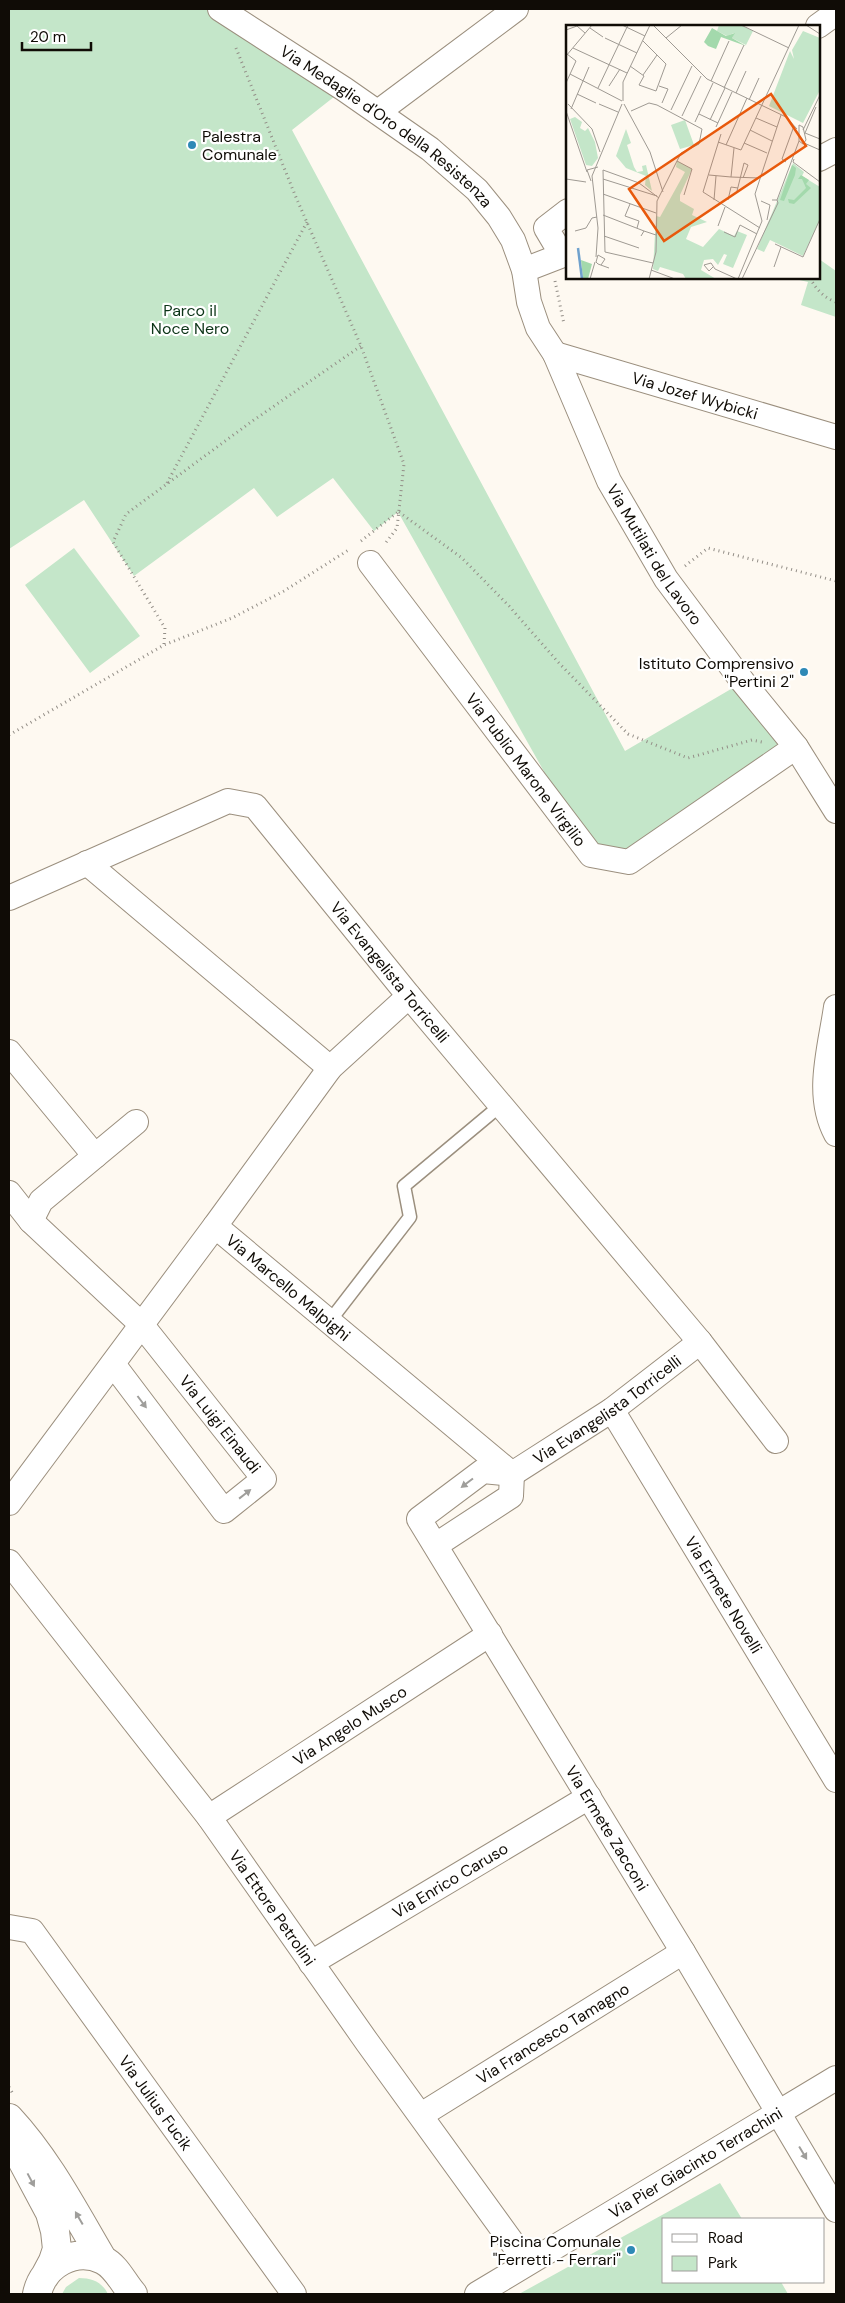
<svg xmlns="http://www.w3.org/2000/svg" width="845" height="2303" font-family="'DM Sans',sans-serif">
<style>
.green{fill:#c4e6c9}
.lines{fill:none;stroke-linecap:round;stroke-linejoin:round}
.lane-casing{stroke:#9b8f7e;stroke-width:15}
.street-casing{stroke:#9b8f7e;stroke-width:26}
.secondary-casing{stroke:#9b8f7e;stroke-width:30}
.path{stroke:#938e87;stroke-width:3;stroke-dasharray:1 4;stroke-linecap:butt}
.lane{stroke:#fff;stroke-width:12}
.street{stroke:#fff;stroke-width:24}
.secondary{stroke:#fff;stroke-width:28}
.oneway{fill:#9f9e9b}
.poi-dot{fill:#2e89b6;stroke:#fff;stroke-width:2}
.labels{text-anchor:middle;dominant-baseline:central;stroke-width:4.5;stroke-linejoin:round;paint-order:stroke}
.street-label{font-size:16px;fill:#100c06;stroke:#fff}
.poi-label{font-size:16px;fill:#100c06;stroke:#fff;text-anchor:end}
.park-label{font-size:16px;fill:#0b3316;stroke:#fff}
.inset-river{fill:none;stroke:#6fa1cd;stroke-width:2.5}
.inset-road{fill:none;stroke:#9f9a93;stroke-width:1}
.view{fill:#e8590c;fill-opacity:0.15;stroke:#e8590c;stroke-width:2.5}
.inset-edge{fill:none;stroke:#100c06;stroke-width:2.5}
</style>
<rect width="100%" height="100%" fill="#fef9f1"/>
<path class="green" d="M 9,9 L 220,9 L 344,89 L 292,130 L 625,751 L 743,682 L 796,747 L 629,862 L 591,855 L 398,512 L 374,531 L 333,478 L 277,517 L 254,488 L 134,576 L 84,500 L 9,549 Z
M 819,259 L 836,271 L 836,317 L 801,305 L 808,282 L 791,278 L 819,278 Z
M 74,548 L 140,636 L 90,673 L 25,585 Z
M 720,2183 L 742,2219 L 664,2219 L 664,2282 L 781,2282 L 788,2294 L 519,2294 Z
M 79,2278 C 92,2278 102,2282 108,2294 L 62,2294 L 66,2287 Z"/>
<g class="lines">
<g class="lane-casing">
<path id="lane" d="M 329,1322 L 410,1217 L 404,1186 L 501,1105"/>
</g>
<g class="street-casing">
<g id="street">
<path id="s1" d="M 220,9 L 344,89 L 430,149 L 477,190 L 499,217 L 513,240 L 524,270 L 529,302 L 538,328 L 555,354 L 609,481 L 666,579 L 743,682 L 796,747 L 836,811"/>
<path d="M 818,26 L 836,13"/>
<path d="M 378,112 L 516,9"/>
<path d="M 819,159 L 836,150"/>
<path d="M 562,255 L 546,228 L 568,211"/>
<path d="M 524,270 L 568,253"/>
<path id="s2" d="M 555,354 L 836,437"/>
<path id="s3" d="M 370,563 L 591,855 L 629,862 L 796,747"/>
<path d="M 87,863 L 330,1068"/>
<path id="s4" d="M 9,898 L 228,801 L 255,806 L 409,996 L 700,1342 L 776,1441"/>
<path id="s5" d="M 409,996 L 330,1068 L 215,1226 L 512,1474"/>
<path d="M 836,1007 C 830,1049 815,1095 836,1134"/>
<path d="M 9,1052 L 95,1156 L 41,1201 L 31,1221"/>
<path d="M 95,1156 L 136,1122"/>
<path id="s6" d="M 9,1193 L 31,1221 L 141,1324 L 264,1479 L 224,1511 L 113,1364"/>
<path id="s7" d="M 612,1410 L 836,1780"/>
<path id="s8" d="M 512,1474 L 483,1471 L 419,1519 L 683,1952 L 836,2210"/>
<path id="s9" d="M 512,1474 L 612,1410 L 700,1342"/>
<path d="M 9,1503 L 215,1226"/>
<path d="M 436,1545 L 511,1496 L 512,1474"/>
<path id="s10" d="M 9,1562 L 209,1817 L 367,2042 L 527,2263"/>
<path id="s11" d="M 209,1817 L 490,1634"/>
<path id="s12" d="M 9,1927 L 32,1931 L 294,2294"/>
<path id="s13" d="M 311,1963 L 589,1797"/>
<path id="s14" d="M 421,2115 L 683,1952"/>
<path id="s15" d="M 477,2294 L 836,2078"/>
</g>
</g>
<g class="secondary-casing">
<path id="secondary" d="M 9,2118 C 48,2160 74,2211 103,2260
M 9,2136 L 50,2213 L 55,2231 L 57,2249 L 53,2261 L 45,2276
M 37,2294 C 43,2265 75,2246 103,2260 C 117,2267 123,2283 133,2294"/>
</g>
<path class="path" d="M 236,48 L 295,195 L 361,346 L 404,464 L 397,528 L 384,545
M 810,278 C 816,289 824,298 836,302
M 555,281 L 564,324
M 167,483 L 307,222
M 399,512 L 462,558 L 509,606 L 558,662 L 628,734 L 688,758 L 752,740 L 762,742
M 361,541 L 398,512
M 685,566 L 708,548 L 836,581
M 164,644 L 165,628 L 113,542 L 126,514 L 251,422 L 361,346
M 9,735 L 164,645 L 232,618 L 284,591 L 350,549
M 9,2087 L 13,2094"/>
<use href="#lane" class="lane"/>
<use href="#street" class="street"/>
<use href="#secondary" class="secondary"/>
</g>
<defs><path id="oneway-solid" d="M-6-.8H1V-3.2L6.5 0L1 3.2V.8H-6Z" transform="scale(1.25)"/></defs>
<g class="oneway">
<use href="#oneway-solid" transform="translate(142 1402) rotate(53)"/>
<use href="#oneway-solid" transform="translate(467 1483) rotate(143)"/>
<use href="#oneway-solid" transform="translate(245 1494) rotate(-38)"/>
<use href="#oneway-solid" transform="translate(803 2153) rotate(59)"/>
<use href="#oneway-solid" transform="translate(31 2180) rotate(62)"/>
<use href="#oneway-solid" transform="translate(79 2218) rotate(-120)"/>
</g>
<g class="poi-dot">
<circle cx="192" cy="145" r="5"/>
<circle cx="804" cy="672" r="5"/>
<circle cx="631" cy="2250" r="5"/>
</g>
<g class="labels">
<g class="street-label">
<text stroke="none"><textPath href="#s1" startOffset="204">Via Medaglie d'Oro della Resistenza</textPath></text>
<text stroke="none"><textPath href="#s2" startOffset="146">Via Jozef Wybicki</textPath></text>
<text stroke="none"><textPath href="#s1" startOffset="724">Via Mutilati del Lavoro</textPath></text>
<text stroke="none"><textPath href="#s3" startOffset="259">Via Publio Marone Virgilio</textPath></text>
<text stroke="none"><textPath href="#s4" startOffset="481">Via Evangelista Torricelli</textPath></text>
<text stroke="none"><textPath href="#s5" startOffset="398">Via Marcello Malpighi</textPath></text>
<text stroke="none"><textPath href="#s9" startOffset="115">Via Evangelista Torricelli</textPath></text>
<text stroke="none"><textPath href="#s6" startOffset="314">Via Luigi Einaudi</textPath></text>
<text stroke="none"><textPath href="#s7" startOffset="216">Via Ermete Novelli</textPath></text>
<text stroke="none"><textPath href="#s11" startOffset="168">Via Angelo Musco</textPath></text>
<text stroke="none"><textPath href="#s8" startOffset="471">Via Ermete Zacconi</textPath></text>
<text stroke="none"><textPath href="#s13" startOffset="162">Via Enrico Caruso</textPath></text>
<text stroke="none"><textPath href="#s10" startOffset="435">Via Ettore Petrolini</textPath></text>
<text stroke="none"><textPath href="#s14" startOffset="155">Via Francesco Tamagno</textPath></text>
<text stroke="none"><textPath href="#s12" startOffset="235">Via Julius Fucik</textPath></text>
<text stroke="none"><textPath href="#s15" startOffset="255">Via Pier Giacinto Terrachini</textPath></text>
</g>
<g class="poi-label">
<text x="202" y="136" text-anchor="start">Palestra<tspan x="202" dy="18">Comunale</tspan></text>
<text x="794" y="663">Istituto Comprensivo<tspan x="794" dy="18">"Pertini 2"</tspan></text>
<text x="621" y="2241">Piscina Comunale<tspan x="621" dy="18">"Ferretti - Ferrari"</tspan></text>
</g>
<g class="park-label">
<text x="190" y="310">Parco il<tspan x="190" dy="18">Noce Nero</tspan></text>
</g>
</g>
<g transform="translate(566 25)">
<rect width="254" height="254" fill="#fef9f1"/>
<path d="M 153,0 L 175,0 L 187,6 L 180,20 L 166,13 L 168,8 L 161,11 L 151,6 ZM 237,6 L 254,13 L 254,65 L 237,98 L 203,81 L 224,26 L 228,34 L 226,25 ZM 9,92 L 16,97 L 14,103 L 19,106 L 22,103 L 29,117 L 32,133 L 26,141 L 20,140 L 4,94 ZM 119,95 L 128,120 L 114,124 L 105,100 ZM 60,104 L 65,118 L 61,120 L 68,142 L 71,147 L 77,146 L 76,141 L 80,140 L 86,166 L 79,160 L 80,151 L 60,143 L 50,131 ZM 111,136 L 126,144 L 114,170 L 114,176 L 128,184 L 126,190 L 141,197 L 125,202 L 120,214 L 137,222 L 153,204 L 168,211 L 171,206 L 181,210 L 167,243 L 157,239 L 161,230 L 158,229 L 152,240 L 147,234 L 138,235 L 135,245 L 150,254 L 120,254 L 117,249 L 94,242 L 92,246 L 87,244 L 90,191 L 94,192 L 119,147 L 110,142 ZM 227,138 L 238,147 L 236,151 L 254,162 L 254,195 L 237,231 L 204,215 L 198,227 L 191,224 Z" fill="#c4e6c9"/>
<path d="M 146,3 L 160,11 L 169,8 L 166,13 L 180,21 L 155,12 L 150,24 L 142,21 L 138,17 ZM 226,140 L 230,143 L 229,150 L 218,176 L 214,175 ZM 235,150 L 243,155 L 240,159 L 245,163 L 228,179 L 223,178 L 222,174 L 228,175 L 240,163 L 236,154 L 232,154 ZM 15,235 L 26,239 L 22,254 L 17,254 Z" fill="#a3d9ac"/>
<path class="inset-river" d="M 12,223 L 16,254"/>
<path class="inset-road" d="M 56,0 L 79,11M 87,0 L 141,54 L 220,92 L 231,104M 175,0 L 223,23M 240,0 L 254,9M 24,3 L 37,12M 0,5 L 11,1 L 19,8M 39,13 L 71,28M 100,13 L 116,0M 7,23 L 61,48M 0,31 L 26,0M 64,41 L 78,51 L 73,60 L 90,66 L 100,39 L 77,16M 4,49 L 56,76M 77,50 L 91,30M 145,56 L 163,16M 0,58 L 10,36 L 1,29M 43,61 L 54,44M 93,61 L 102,64 L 96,78M 32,63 L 62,0M 158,63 L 178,20M 170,68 L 180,46M 11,69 L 30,78M 183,75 L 193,53M 57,76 L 57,57 L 84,0M 2,79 L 26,104 L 34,127M 33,79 L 52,87M 58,79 L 84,127 L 97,167M 250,82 L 239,108 L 254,114M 5,84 L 23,42M 105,85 L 126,41M 0,86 L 21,147M 65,86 L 83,78 L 91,80 L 136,104 L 133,119 L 115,128 L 91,176 L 90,227 L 83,254M 133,89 L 152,98M 116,91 L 135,51M 190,93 L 211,102M 144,95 L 159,63M 129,97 L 147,58M 233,100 L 237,102 L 240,115 L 237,119 L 233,116 ZM 150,102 L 166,67M 184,105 L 206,116M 237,105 L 254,70M 155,109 L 137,167 L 194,203M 152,117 L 175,125M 178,118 L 201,128M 238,118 L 254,125M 160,120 L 181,73M 175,125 L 233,0M 228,134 L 227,137 L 254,157M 111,136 L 126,144 L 118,170M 220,137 L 216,134 L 228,101M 143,150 L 165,152 L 168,123M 165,152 L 193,153M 0,154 L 20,157M 37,154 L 91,171M 25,156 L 21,145 L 32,142M 171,166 L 178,138 L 182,140 L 177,153M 37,169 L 90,188M 148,175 L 150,151M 162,175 L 165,162 L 172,163M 211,175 L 233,116M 195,176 L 204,180 L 201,195M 64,179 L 59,191 L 73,196 L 71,203M 37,190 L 78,206M 152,201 L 159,182M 9,206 L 20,203 L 26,193 L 31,192M 158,207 L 169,212 L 174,200 L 191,209M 38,211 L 73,223M 75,211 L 78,206 L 90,210M 209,219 L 237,232 L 254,194M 30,232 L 32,203 L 26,151 L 56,79M 87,238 L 39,227 L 37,145 L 73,158 L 93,173M 35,240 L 39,234 L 32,230 L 30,237 L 32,239 L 43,243M 147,242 L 143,246 L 138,240 L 145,238 L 149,244 L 171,254M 208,242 L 215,222M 85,245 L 109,254M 24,254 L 29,237M 172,254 L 196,196 L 189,169 L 215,90M 176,254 L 212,178 L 211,175 L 206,175"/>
<path class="view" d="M 205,69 L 240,121 L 98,216 L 63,164 Z"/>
<rect width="254" height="254" class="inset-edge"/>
</g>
<rect width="845" height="2303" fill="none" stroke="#100c06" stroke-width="20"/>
<rect x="662" y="2218" width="162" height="65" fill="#ffffff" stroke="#9f9e9b"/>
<rect x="672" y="2234" width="25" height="8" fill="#ffffff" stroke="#9f9e9b"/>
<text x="708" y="2243" font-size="15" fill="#100c06">Road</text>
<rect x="672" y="2256" width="25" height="15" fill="#c4e6c9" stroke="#9f9e9b"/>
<text x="708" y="2268" font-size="15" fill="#100c06">Park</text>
<path d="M22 42v8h69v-8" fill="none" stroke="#100c06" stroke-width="2.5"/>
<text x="30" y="42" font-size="15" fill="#100c06" stroke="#ffffff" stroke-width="4" paint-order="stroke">20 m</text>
</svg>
